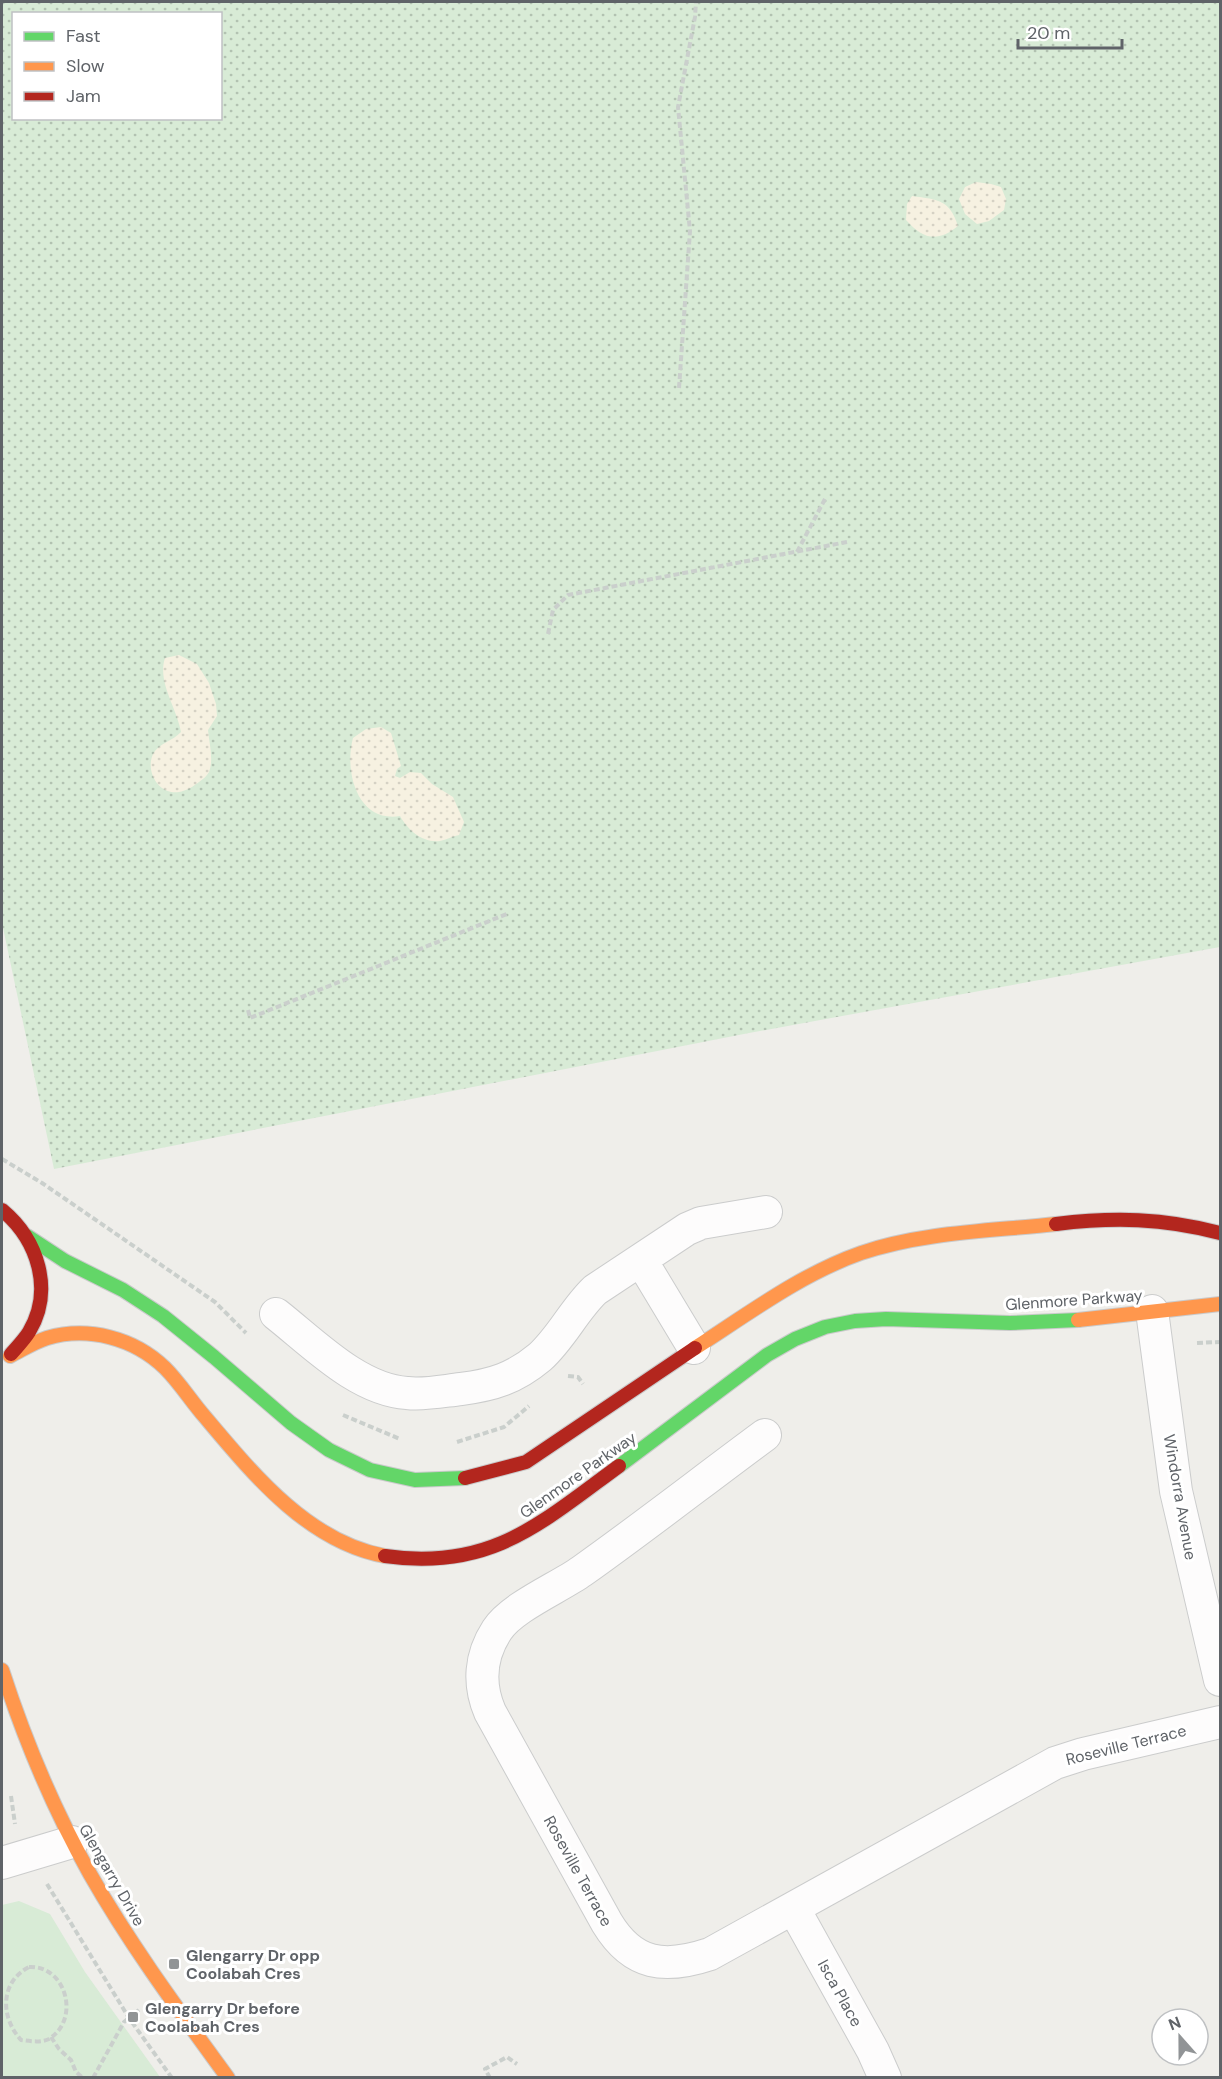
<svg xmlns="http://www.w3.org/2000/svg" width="1222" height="2079" font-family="'DM Sans',sans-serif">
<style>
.grass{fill:url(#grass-dots);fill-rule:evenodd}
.sand{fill:url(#sand-dots)}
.park{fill:#d8ebd6}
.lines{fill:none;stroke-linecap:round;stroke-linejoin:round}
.street-casing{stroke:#cbcccc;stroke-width:34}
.fast-casing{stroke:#cacacb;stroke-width:16}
.slow-casing{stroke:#cacacb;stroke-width:16}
.jam-casing{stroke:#cacacb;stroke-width:16}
.path{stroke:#cacfcc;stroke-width:4;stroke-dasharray:6 3;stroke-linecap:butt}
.street{stroke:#fdfcfc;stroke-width:32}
.fast{stroke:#63d668;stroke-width:14}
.slow{stroke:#ff974d;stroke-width:14}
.jam{stroke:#b3261e;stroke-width:14}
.poi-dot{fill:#919496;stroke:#fff;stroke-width:2}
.labels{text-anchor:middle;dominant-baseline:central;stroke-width:6;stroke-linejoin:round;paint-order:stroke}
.street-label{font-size:16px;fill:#5f6368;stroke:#fff}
.poi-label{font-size:16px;font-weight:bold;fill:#5f6368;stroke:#fff;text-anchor:start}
</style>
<defs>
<pattern id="grass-dots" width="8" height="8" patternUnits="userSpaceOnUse" patternTransform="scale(1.5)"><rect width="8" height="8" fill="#d8ebd6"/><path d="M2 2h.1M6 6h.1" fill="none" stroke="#b2c2b1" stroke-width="1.8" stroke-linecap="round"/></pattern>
<pattern id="sand-dots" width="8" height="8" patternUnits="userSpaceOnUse" patternTransform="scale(1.5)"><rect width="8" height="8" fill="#f6f1e1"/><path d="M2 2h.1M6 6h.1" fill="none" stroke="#d5d1c4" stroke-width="1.8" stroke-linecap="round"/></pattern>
</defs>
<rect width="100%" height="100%" fill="#efeeea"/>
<path class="grass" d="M 2,2 L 1220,2 L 1220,947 L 749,1033 L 54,1169 L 2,923 ZM 14,14 L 220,14 L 220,118 L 14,118 Z"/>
<path class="sand" d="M 976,182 L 991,184 L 1001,187 L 1006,199 L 1004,210 L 989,221 L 977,224 L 965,214 L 959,199 L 965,187 Z
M 912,196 C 939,200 949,199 958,226 C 937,243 923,239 906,220 L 907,204 Z
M 179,655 L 197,664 L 209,683 L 216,704 L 217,716 L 208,730 C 209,743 214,759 209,772 C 207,776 203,779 199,782 C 194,786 186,791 179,792 C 159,795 145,772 153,754 C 159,743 173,741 181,732 C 177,708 157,682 165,658 Z
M 381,727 L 391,733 L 401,766 L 397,769 L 395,776 L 400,778 L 410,772 L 421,773 L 432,784 L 453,797 L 464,822 L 459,835 C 453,836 446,840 440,841 C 422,843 408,830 400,816 C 357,823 344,771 353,738 L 366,729 Z"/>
<path class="park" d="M 19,1901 L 50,1914 L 85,1972 L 160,2077 L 2,2077 L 2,1905 Z"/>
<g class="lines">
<g class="street-casing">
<path id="street" d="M 641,1260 L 694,1348
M 1152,1311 L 1176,1491 L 1220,1680
M 276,1314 C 313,1343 358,1390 407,1393 C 425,1395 443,1391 461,1389 C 493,1385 515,1378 540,1357 C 562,1337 574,1310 595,1290 L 687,1229 L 701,1223 L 766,1212
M 765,1435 C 704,1480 644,1527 582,1571 C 558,1588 512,1607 497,1630 C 480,1656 478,1684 490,1712 L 607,1923 C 633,1966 665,1969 710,1954 L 1055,1763 L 1083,1754 L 1220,1722
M 2,1863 L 72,1842
M 794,1909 L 873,2051 L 885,2078"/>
</g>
<g class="fast-casing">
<path id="fast" d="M 27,1236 L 65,1261 L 123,1290 L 163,1316 L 214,1357 L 291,1423 L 329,1450 L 370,1470 L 415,1480 L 465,1478
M 619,1466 L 767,1355 L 795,1339 L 825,1327 L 855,1321 L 886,1319 L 1010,1323 L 1078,1320"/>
</g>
<g class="slow-casing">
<path id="slow" d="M 1078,1320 L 1220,1304
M 695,1348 C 748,1314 801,1274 861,1253 C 923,1232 992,1231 1056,1224
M 10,1356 C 22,1350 34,1342 47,1338 C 88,1326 134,1338 165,1368 C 180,1383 191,1401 205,1417 C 253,1474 308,1542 385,1556
M 2,1670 C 25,1741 54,1810 90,1874 C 131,1946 180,2012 228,2078"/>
</g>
<g class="jam-casing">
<path id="jam" d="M 2,1210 C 38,1240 54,1290 29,1332 C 24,1340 17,1347 11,1354
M 1056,1224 C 1114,1217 1163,1218 1220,1233
M 465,1478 L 526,1462 L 695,1348
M 385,1556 C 490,1571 540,1524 619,1466"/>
</g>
<path class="path" d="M 679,388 L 690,231 L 678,107 L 695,17 L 696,2
M 797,552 L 825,499
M 548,634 L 553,610 L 568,595 L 847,542
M 248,1010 L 250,1018 L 509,913
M 2,1159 L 42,1183 L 215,1302 L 246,1333
M 1197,1343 L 1220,1342
M 568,1376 L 578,1377 L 583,1384
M 343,1415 L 400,1439
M 457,1442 L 504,1427 L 529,1406
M 11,1796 L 15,1824
M 47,1884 L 129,2018 L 172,2078
M 29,1967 C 66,1965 81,2019 49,2039 C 41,2043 29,2041 21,2040 C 0,2017 0,1982 29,1967 Z
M 51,2037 L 59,2049 L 71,2060 L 76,2072 L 83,2078
M 93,2078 L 124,2022 L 139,2010
M 490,2078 L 485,2069 L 507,2057 L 517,2064"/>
<use href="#street" class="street"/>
<use href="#fast" class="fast"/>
<use href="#slow" class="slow"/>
<use href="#jam" class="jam"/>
</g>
<g class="poi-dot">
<rect x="168" y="1958" width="12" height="12" rx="3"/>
<rect x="127" y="2011" width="12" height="12" rx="3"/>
</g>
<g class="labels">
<g class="street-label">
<text transform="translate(1074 1300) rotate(-4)">Glenmore Parkway</text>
<text transform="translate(578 1475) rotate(-35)">Glenmore Parkway</text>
<text transform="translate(1180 1497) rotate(80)">Windorra Avenue</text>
<text transform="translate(1126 1745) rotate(-14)">Roseville Terrace</text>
<text transform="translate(578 1871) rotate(61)">Roseville Terrace</text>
<text transform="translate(112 1875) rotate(60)">Glengarry Drive</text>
<text transform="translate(840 1993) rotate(61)">Isca Place</text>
</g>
<g class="poi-label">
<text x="186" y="1955">Glengarry Dr opp<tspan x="186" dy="18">Coolabah Cres</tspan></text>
<text x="145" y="2008">Glengarry Dr before<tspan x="145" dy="18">Coolabah Cres</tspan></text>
</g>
</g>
<rect width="1222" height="2079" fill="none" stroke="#5f6368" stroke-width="6"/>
<rect x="12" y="12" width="210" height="108" fill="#ffffff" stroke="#bfc1c3" stroke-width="1.5"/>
<rect x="24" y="32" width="30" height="9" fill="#63d668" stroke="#bfc1c3" stroke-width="1.5"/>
<text x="66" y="42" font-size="18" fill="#5f6368">Fast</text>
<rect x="24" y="62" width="30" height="9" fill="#ff974d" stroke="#bfc1c3" stroke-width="1.5"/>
<text x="66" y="72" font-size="18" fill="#5f6368">Slow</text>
<rect x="24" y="92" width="30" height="9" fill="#b3261e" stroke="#bfc1c3" stroke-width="1.5"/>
<text x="66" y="102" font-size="18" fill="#5f6368">Jam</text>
<g transform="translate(1180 2037) rotate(339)"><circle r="28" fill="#ffffff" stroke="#bfc1c3" stroke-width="1.5"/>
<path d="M0-4.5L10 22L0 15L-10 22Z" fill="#919496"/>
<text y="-9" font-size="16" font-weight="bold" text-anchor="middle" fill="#5f6368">N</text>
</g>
<path d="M1018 39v9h104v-9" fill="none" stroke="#5f6368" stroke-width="3"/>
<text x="1027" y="39" font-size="18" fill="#5f6368" stroke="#ffffff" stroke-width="4.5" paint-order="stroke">20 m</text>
</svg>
